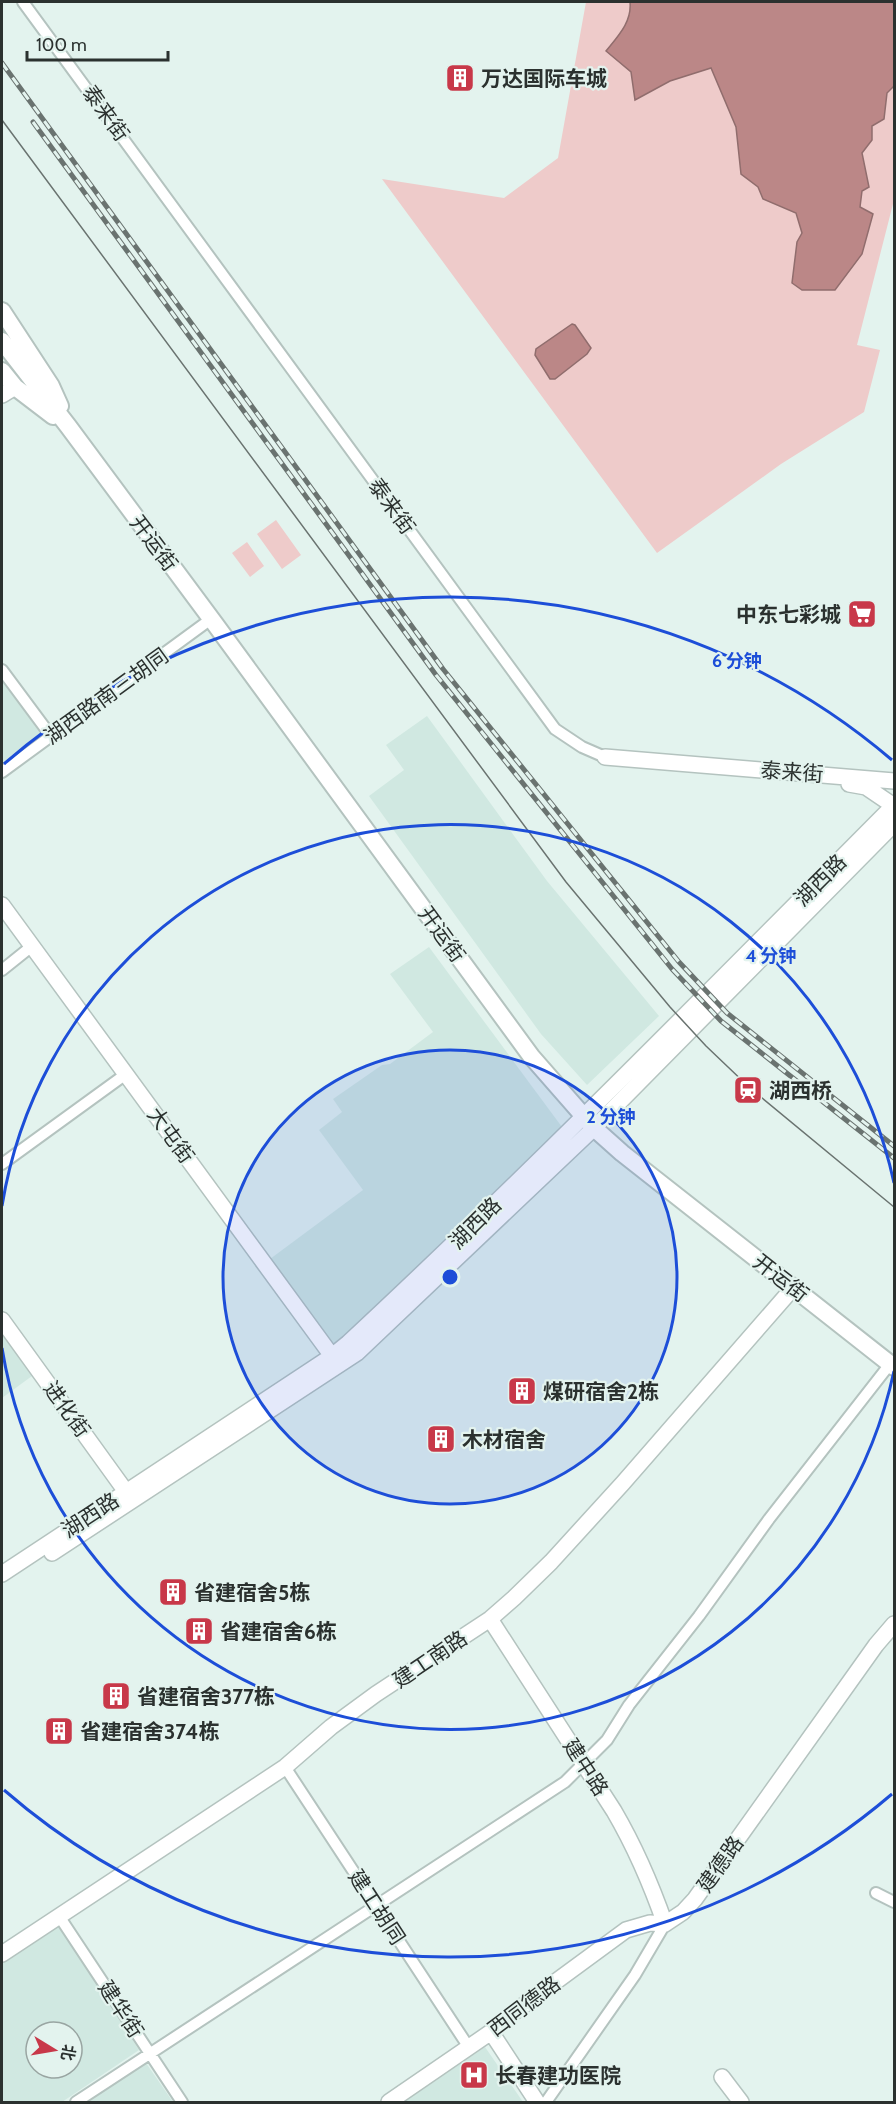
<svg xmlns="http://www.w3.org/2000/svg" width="896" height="2104" font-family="Cabin,'Noto Sans SC',sans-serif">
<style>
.built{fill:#d0e8e1;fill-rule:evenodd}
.green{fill:#eecbca}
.water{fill:#bb8787;stroke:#906d6d;stroke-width:1.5}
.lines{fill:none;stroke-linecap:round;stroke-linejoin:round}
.street-casing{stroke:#b4c3bf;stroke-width:14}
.secondary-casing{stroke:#b4c3bf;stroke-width:18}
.primary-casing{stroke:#b4c3bf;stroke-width:20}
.street{stroke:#fff;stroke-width:10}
.secondary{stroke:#fff;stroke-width:15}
.primary{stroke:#fff;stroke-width:16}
.tram{stroke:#6a7370;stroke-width:1.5}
.rail-casing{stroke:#6a7370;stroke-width:5}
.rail{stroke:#e3f3ee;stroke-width:3;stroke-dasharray:9;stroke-linecap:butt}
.ring{fill:none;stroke:#1d4ed8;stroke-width:3}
.labels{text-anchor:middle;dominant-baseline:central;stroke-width:4.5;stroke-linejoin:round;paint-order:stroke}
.poi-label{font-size:21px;font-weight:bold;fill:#2b312f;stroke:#e3f3ee;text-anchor:start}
.street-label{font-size:21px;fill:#2b312f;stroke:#e3f3ee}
.centre{fill:#1d4ed8;stroke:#e3f3ee;stroke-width:3}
.ring-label{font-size:18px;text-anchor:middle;font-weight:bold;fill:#1d4ed8;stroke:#e3f3ee;stroke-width:4.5;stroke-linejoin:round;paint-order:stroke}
</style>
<rect width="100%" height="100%" fill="#e3f3ee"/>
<path class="built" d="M 2,680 L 41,734 L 2,764 Z
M 427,716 L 547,881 L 659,1016 L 587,1085 L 541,1034 L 369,796 L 404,770 L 386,745 Z
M 429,947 L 562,1127 L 439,1246 L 400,1286 L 336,1344 L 331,1342 L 270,1259 L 363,1190 L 319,1130 L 342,1112 L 333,1099 L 382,1065 L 390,1064 L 433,1032 L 390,974 Z
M 2,1334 L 32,1376 L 2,1398 Z
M 58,1922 L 139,2050 L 62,2102 L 2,2102 L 2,1959 ZM 36,2032 L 72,2032 L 72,2068 L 36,2068 Z
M 485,2047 L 523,2102 L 404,2102 Z
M 146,2063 L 173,2102 L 87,2102 Z"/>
<path class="green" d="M 586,2 L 894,2 L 894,200 L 857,345 L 880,350 L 864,412 L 781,464 L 657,553 L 382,179 L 504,198 L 558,158 Z
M 276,520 L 301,555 L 282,569 L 257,534 Z
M 247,542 L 264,566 L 250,577 L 232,553 Z"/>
<path class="water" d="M 630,2 L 894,2 L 894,86 L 887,93 L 884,119 L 872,126 L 872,140 L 862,153 L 869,187 L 862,191 L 860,207 L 873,214 L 862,254 L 835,290 L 802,290 L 792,283 L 797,242 L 802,233 L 796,213 L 763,199 L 758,187 L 741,174 L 736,127 L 711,68 L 670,81 L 635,100 L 631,72 L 606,51 C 618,36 632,22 630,2 Z
M 572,324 L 575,325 L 591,348 L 587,354 L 555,379 L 550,379 L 535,355 L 536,349 Z"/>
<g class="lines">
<g class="street-casing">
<path id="street" d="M 23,2 L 555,729 L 582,747 L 605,757
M 2,670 L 51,736
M 2,772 L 211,619
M 2,970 L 32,946
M 2,1164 L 126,1074
M 285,1767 L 468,2046
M 876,1893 L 894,1902
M 59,1916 L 182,2102
M 76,2102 L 565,1782 L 607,1740 L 629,1705 L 699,1616 L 769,1519 L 890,1364
M 546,2102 L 635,1975 L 665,1924"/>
</g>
<g class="secondary-casing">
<path id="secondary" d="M 2,395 L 15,387
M 605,757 L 894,781
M 849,784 L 866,787 L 894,806
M 2,905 L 332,1356 L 338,1361
M 2,1320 L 132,1500
M 52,1553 L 357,1353 L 594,1128 L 894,824
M 2,1574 L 332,1356 L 348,1343 C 535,1169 714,986 894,805
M 490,1619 L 614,1811 C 635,1847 651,1884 665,1924
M 665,1924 L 683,1912 L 695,1899 L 876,1645 L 894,1624
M 2,1954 L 285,1767 L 331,1727 L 376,1694 L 490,1619 L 514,1598 L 551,1562 L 623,1483 L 793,1288
M 491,2032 L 537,2102
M 722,2077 L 741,2102
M 389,2102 L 491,2032 L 513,2013 L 626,1930 L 650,1923 L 665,1924"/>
</g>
<g class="primary-casing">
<path id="primary" d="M 2,311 L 51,386 L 60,406
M 2,341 L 68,426 L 215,624 L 531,1056 L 594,1128 L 622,1153 L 894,1367
M 2,371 L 15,387 L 53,416"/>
</g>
<use href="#street" class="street"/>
<use href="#secondary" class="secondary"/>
<use href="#primary" class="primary"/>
<path class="tram" d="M 2,120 L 566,882 L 670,1007 L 706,1046 L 750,1088 L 894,1207"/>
<g class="rail-casing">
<path id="rail" d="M 2,63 L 443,669 L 679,962 L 727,1013 L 894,1146
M 33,122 L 436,675 L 672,969 L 721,1021 L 894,1158"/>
</g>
<use href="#rail" class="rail"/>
</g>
<circle cx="450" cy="1277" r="227" fill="#1d4ed8" fill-opacity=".12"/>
<g class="ring">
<circle cx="450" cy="1277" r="227"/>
<path d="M894 1371A454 454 0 0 1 2 1348M2 1206A454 454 0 0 1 894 1183"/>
<path d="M892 1794A680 680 0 0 1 4 1790M4 764A680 680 0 0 1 892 760"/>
</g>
<defs>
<g id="building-square" transform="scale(1.5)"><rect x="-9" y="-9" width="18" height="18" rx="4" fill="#c83849" stroke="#e3f3ee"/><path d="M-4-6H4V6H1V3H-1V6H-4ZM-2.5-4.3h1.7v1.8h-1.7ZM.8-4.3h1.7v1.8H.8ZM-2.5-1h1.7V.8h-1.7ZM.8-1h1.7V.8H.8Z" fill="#fff"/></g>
<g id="supermarket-square" transform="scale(1.5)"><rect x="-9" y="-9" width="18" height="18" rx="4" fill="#c83849" stroke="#e3f3ee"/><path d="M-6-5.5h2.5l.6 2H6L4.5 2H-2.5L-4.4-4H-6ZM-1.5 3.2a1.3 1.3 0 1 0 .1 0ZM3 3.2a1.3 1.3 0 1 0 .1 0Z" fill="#fff"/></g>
<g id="station-square" transform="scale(1.5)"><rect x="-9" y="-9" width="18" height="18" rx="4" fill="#c83849" stroke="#e3f3ee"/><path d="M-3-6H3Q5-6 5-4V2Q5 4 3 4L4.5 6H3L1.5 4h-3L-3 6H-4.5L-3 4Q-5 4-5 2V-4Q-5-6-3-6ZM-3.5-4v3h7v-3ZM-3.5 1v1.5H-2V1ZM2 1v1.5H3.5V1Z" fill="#fff"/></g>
<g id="hospital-square" transform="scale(1.5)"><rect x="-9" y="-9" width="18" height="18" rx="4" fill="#c83849" stroke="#e3f3ee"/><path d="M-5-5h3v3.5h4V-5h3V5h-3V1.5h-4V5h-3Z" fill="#fff"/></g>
</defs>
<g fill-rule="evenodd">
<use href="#building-square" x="460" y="78"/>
<use href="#supermarket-square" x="862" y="614"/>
<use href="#station-square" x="748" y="1090"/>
<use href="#building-square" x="522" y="1391"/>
<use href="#building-square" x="441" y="1439"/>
<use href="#building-square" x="173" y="1592"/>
<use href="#building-square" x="199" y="1631"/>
<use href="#building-square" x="116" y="1696"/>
<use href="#building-square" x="59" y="1731"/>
<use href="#hospital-square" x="474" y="2075"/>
</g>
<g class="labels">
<g class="poi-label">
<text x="481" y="78">万达国际车城</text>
<text x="841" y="614" text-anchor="end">中东七彩城</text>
<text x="769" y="1090">湖西桥</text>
<text x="543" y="1391">煤研宿舍2栋</text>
<text x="462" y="1439">木材宿舍</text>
<text x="194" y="1592">省建宿舍5栋</text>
<text x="220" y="1631">省建宿舍6栋</text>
<text x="137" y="1696">省建宿舍377栋</text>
<text x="80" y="1731">省建宿舍374栋</text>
<text x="495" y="2075">长春建功医院</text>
</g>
<g class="street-label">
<text transform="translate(106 113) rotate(54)">泰来街</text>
<text transform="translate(392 506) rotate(54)">泰来街</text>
<text transform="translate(154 543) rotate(53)">开运街</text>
<text transform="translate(106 696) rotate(-36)">湖西路南三胡同</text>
<text transform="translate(792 772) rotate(4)">泰来街</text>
<text transform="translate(820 880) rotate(-45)">湖西路</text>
<text transform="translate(442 934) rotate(54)">开运街</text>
<text transform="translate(171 1135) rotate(54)">大屯街</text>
<text transform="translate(475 1223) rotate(-45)">湖西路</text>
<text transform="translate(781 1278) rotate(38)">开运街</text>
<text transform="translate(67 1409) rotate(54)">进化街</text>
<text transform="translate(90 1515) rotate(-33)">湖西路</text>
<text transform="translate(430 1659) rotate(-34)">建工南路</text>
<text transform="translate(586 1767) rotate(57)">建中路</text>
<text transform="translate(720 1864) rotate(-55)">建德路</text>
<text transform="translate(377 1907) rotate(57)">建工胡同</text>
<text transform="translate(524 2006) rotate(-37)">西同德路</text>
<text transform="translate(121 2009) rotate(57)">建华街</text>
</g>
</g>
<circle cx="450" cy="1277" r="9" class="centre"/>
<g class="ring-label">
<text x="737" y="667">6 分钟</text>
<text x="771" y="962">4 分钟</text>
<text x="611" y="1123">2 分钟</text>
</g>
<rect width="896" height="2104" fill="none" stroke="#2b312f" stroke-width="6"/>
<g transform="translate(54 2050) rotate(101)"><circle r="28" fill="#e3f3ee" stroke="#99a5a2" stroke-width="1.5"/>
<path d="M0-4.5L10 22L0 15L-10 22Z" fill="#c83849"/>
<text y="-9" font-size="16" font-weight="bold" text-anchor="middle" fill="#2b312f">北</text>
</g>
<path d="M27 51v9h141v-9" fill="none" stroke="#2b312f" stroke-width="3"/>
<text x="36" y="51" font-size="18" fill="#2b312f" stroke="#e3f3ee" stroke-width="4.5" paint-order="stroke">100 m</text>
</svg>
